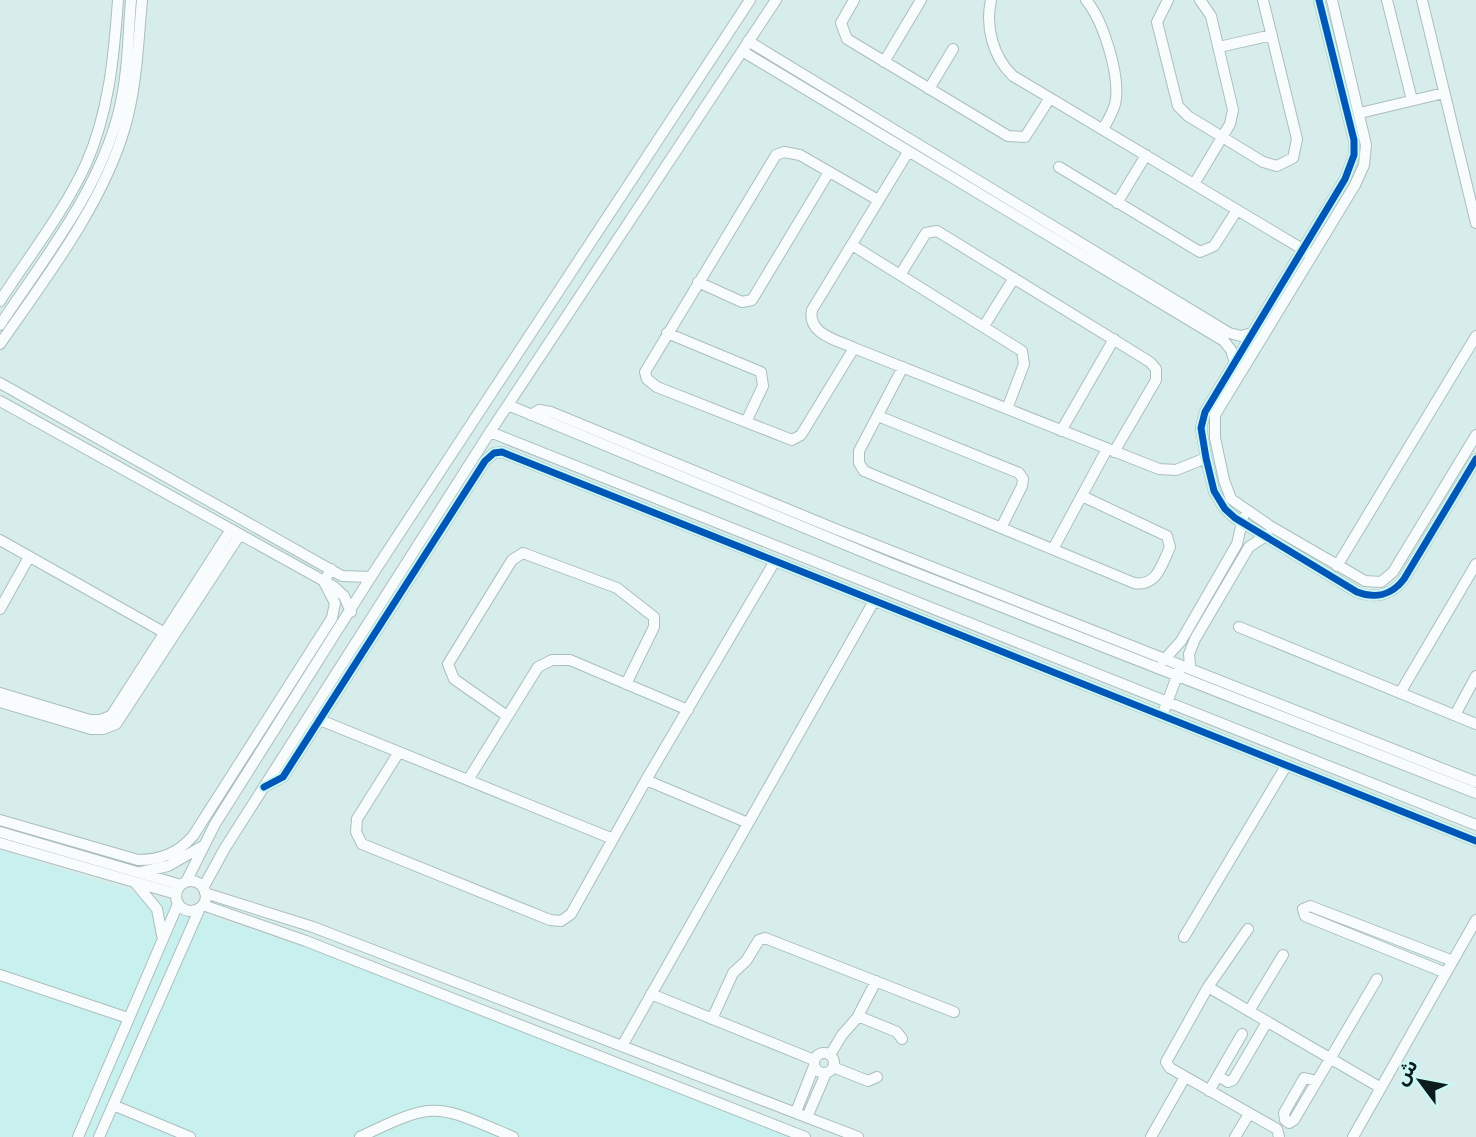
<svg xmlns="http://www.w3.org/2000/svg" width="1476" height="1137" font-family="Overpass,'Noto Sans Arabic',sans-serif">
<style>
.built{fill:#c8f0ee}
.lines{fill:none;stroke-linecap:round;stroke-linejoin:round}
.minor-casing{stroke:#abbebd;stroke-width:12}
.minor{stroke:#f9fcfc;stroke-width:10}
.cycleway-casing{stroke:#ccf7f4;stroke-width:11}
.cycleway{stroke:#0057b8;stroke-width:7}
</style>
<rect width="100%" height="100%" fill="#d6edec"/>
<path class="built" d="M 0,850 L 301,945 L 794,1137 L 0,1137 Z"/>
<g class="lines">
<g class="minor-casing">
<path id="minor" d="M 854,0 L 841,23 L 847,39 L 1008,136 L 1025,137 L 1050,98
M 991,0 C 985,27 993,57 1013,76 L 1309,253
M 1086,0 C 1103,20 1119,72 1116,99 C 1115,110 1108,120 1103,129
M 1168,0 L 1157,22 L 1178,106 L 1188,116 L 1263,162 L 1277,166 L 1293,158 L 1297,139 L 1263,0
M 1319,0 L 1354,140 L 1354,155 L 1345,179 L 1205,412 L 1201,428 L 1206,458 L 1214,491 L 1225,509 L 1235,518 L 1357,592 C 1375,599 1392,595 1404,579 L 1476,459
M 1332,0 L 1366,145 L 1364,165 L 1355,185 L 1215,415 L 1215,438 L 1224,480 L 1231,499 L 1270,526 L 1365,581 L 1381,582 L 1393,572 L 1476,435
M 1387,0 L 1412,100
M 1422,0 L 1476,223
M 748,41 L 1229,333 L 1241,336 L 1252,333
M 1219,47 L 1272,35
M 742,51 L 1224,341 L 1231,350 L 1235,363
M 884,62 L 921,0
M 929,89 L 953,49
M 1360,113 L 1444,93
M 908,152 L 812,310 C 807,334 837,340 854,348 L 1159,469 L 1176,470 L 1206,458
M 1059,167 L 1200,252 L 1214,246 L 1237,210
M 1194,184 L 1230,124 L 1233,110 L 1211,16 L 1200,0
M 1117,203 L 1146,155
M 852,245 L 1022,351 L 1024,364 L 1007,409
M 900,275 L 926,233 L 937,231 L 1150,362 L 1156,369 L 1156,380 L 1114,452
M 698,282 L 742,302 L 752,300 L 829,172
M 0,301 C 29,256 64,212 86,164 C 109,112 114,56 118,0
M 0,325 C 45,257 99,191 119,111 C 128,75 128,37 131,0
M 984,326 L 1014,278
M 667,333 L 761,372 L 763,386 L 746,422
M 0,344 C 45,279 103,204 125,127 C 137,85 138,43 142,0
M 854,348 L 801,435 L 792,440 L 657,387 L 647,379 L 645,372 L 776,155 L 784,152 L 800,155 L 878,200
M 903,367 L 859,451 L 859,463 L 864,471 L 1134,583 C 1157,587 1162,564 1170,547 L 1167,536 L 1082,496
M 0,383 L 342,576 L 371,577
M 0,401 L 333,586 L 344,596 L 351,612
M 508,405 L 890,563 L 1476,793
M 531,415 L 539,410 L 551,412 L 833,528 L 1476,782
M 878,416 L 1019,473 L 1023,479 L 1022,486 L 1001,528
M 1061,431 L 1114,339
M 490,432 L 1476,825
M 0,540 L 165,633
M 1053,549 L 1107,449
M 1337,566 L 1476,336
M 0,609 L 29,557
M 1239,627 L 1476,724
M 1163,661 L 1181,641 L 1237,544 L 1243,518
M 1190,666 L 1189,654 L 1195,639 L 1249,547 L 1267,535
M 0,693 L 90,720 L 100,720 L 111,716 L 230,531
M 1400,693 L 1476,564
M 0,702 L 91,729 L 103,729 L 116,724 L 239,536
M 1455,715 L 1476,676
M 507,716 L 454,679 L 448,664 L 512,560 L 523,553 L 617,588 L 654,617 L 654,627 L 626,684
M 1162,716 L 1179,671
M 320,720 L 613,839
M 399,752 L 357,819 L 356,832 L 362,844 L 550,920 L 561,921 L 571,914 L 646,780 L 775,561
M 468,780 L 538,667 L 552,660 L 570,660 L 688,710
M 646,780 L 748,823
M 264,787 L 283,777 L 485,461 L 494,453 L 502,452 L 1476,841
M 0,820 L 138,860 C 161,860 178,853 193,836 L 332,618 L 335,603 L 324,582 L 331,569
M 0,832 L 181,885
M 0,843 L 176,894
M 141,872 L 168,866 L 201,847
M176 896a15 15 0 1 1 30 0a15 15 0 1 1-30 0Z
M 186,882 L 215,824 L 374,572 L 750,0
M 137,885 L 157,909 L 162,935
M 203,888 L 225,848 L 490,432 L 776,0
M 205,893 L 313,927 L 858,1137
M 203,905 L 306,941 L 805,1137
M 1248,929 L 1208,987 L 1166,1062 L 1170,1068 L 1277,1129 L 1279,1137
M 1184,937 L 1286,766
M 1446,973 L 1305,916 L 1303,909 L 1310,906 L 1453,961
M 0,975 L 128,1018
M 1208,987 L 1381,1088
M 651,994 L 814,1060
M 1249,1011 L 1283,955
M 858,1016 L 897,1032 L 902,1039
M 712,1019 L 733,973 L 746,961 L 759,940 L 765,938 L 954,1012
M 622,1046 L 874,601
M814 1063a10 10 0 1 1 20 0a10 10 0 1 1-20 0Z
M 830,1055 L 842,1035 L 857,1018 L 876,981
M 833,1067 L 868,1081 L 877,1077
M 1218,1076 L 1228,1082 L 1233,1080 L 1267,1022
M 1317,1081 L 1304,1078 L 1284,1113 L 1285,1120 L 1289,1123 L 1294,1120 L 1377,979
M 1209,1091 L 1242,1034
M 113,1105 L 190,1137
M 796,1112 L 814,1066
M 807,1117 L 826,1073
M 78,1137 L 178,904
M 99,1137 L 200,908
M 360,1137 C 437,1100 435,1104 513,1137
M 1151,1137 L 1185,1077
M 1235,1137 L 1249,1114
M 1353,1137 L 1476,920"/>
</g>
<use href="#minor" class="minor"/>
<g class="cycleway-casing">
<path id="cycleway" d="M 1319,0 L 1354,140 L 1354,155 L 1345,179 L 1205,412 L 1201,428 L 1206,458 L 1214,491 L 1225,509 L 1235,518 L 1357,592 C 1375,599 1392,595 1404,579 L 1476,459
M 264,787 L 283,777 L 485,461 L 494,453 L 502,452 L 1476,841"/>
</g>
<use href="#cycleway" class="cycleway"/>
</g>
<g transform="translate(1420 1081) rotate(302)" stroke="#ccf7f4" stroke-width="5" paint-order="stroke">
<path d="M0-5L12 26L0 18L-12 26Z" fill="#0c1c1c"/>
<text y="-10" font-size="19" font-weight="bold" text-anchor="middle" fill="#0c1c1c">ش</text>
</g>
</svg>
